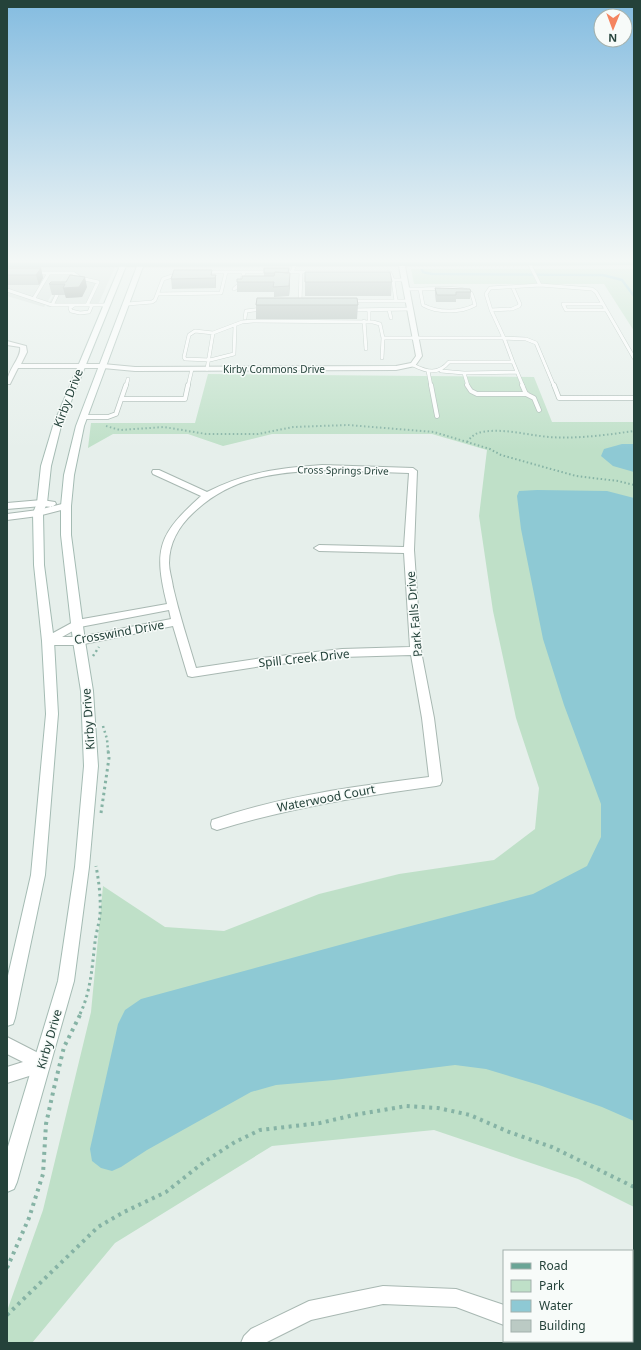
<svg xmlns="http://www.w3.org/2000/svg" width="641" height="1350" font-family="'Noto Sans',sans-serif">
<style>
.built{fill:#d4dfda}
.green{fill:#bfe0c8}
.water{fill:#8ec9d4}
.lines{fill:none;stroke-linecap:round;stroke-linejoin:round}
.stream{stroke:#8ec9d4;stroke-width:2.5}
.lane-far1-casing{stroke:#a8b8b2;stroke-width:4}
.lane-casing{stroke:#a8b8b2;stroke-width:5.5}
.street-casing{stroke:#a8b8b2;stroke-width:2}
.secondary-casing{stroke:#a4bbb3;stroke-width:2}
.primary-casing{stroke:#c2cac8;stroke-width:2}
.path-far3{stroke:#86b3a5;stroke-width:2;stroke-dasharray:1.5 2.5;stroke-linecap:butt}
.path-far2{stroke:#86b3a5;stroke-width:2.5;stroke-dasharray:2 3;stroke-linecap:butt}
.path-far1{stroke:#86b3a5;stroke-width:3;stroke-dasharray:2.5 3.5;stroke-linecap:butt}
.path{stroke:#86b3a5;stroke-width:4;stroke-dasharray:3 4.5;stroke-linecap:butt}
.lane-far1{stroke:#fff;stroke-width:3}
.lane{stroke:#fff;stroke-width:4}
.street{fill:#fff;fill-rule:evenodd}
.secondary{fill:#fff;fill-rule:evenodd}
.primary{fill:#6aa596;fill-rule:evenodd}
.wall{fill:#a1aea9}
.shaded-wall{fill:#838d89}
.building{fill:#bbcac4;stroke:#838d89}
.labels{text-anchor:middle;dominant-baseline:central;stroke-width:3;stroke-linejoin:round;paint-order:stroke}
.far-street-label{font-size:10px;fill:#24423a;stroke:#f7fbf9}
.street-label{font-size:12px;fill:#24423a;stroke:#f7fbf9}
</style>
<rect width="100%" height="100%" fill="#e6efeb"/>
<path class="built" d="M 115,267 L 97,307 L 47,307 L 66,272 L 44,307 L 7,296 L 7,268 Z"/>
<path class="green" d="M 411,269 L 634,269 L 634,331 L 604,284 L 414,284 Z
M 208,374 L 534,377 L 552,422 L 634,422 L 634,1207 L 578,1179 L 434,1130 L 272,1146 L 115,1243 L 32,1343 L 7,1343 L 7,1311 L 43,1210 L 91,1012 L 103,886 L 165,927 L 224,931 L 319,894 L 399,874 L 494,860 L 535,829 L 539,788 L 516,718 L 493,611 L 479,516 L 487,450 L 432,434 L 272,434 L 223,446 L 188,434 L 113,434 L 88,448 L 91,423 L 195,423 Z"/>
<path class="water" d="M 622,444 L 634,444 L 634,472 L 613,466 L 601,456 L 604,449 Z
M 537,490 L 607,491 L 634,498 L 634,1121 L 602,1107 L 539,1085 L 486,1069 L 455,1065 L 334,1080 L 276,1085 L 251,1092 L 147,1150 L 121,1167 L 112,1171 L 101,1168 L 92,1161 L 90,1149 L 118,1024 L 125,1010 L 141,999 L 369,937 L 533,894 L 587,866 L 601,837 L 601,804 L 564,705 L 543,639 L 521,529 L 517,496 L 519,491 Z"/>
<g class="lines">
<path class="stream" d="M 422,270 L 423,272 L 432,274 L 603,275 L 622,280 L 634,296"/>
<g class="lane-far1-casing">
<path id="lane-far1" d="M 529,263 L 540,285
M 205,272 L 270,272
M 283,272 L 292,272 L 295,264
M 292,272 L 386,272 L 390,273 L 393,280 L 405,280
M 301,272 L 300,301 L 304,301
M 36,273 L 73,273 L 80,278 L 98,282 L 87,305
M 391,280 L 393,280 L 396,301
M 513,288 L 520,304 L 519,306 L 512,309 L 491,310 L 486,294 L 490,288 L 540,285 L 592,289 L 596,292 L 634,358
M 234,289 L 241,283 L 244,272
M 407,289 L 420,289
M 420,289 C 429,289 465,286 471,293 C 473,296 474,302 475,305 C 461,313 437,313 423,305 Z
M 7,290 L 52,305 L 106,305
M 158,294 L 221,293 L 226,272
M 34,298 L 49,273
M 351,301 L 409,301
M 127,304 L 152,302 L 155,300 L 163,279 L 178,274
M 603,304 L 563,304 L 566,310 L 606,310
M 52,305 L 57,295
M 74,305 L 70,308 L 71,311 L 80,313 L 89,312 L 92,305
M 351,310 L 410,309
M 369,310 L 369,319
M 389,310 L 391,318
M 491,310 L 504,338 L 526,339 L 536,343 L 554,386
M 245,318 L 246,311 L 262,309
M 364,321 L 366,349
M 213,333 L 195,331 L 189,335 L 184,357 L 185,359 L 210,360 L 234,354 L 235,326
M 382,358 L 383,338
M 513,362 L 523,386
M 207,369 L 213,333 L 242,322 L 253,321 L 373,322 L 380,324 L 383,338 L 504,338 L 513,362 L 449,362 C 438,375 427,372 413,365
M 428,371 L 431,386
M 441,371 L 464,373 L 468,386
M 464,373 L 517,372
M 126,386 L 128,379
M 188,386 L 192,369"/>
</g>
<g class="lane-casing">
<path id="lane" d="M 431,385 L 437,416
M 467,385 L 471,391 L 477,394 L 527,394
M 522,385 L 526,394 L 534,398 L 539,410
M 554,385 L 559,398 L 634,398
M 121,399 L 185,399 L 188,385
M 84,417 L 108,417 L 116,414 L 126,385"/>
</g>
<g class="street-casing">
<path id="street" d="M 398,261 L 404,261 L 422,356 L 415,366 L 396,370 L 135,371 L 103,368 L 18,368 L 10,384 L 7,384 C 7,369 22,358 20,347 L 7,345 L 7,341 L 26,346 L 27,352 L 21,364 L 103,364 L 135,367 L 396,366 L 411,363 L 416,356 Z
M 322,465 L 413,468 L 417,471 L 414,550 L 421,651 L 434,718 L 442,781 L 440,785 L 436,786 C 362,796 289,808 217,830 L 212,828 L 211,824 L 212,820 C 281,796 357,786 429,777 L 422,718 L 411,655 L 342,657 L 262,666 L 192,677 L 188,676 L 187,673 L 173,626 L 79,645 L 48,645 L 44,644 L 43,641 L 44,638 L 77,620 L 167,604 C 153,548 159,534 201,496 L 153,474 L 152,472 L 153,470 L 159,470 L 207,492 C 246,472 279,468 322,465 ZM 322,470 L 409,473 L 404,547 L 319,545 L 314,548 L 319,551 L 404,553 L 410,647 L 342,649 L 262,658 L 196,668 C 188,641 179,614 173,587 C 172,579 169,571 169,563 C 169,543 179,526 193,513 C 231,477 272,473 322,470 ZM 169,610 L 171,619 L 79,637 L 62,637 L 80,627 Z
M 42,500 L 55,502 L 56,504 L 52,507 L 42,506 L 7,509 L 7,503 Z
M 66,503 L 69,504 L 70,506 L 69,508 L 38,516 L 7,520 L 7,514 L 38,510 Z
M 7,1037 L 48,1058 L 50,1064 L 48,1070 L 7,1083 L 7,1067 L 23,1062 L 7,1054 Z
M 383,1286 L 456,1289 L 504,1305 L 504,1325 L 456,1307 L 383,1304 L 311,1320 L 265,1343 L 241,1343 L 244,1336 L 251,1329 L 309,1301 Z
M 549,1341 L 572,1341 L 573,1343 L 550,1343 Z"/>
</g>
<g class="secondary-casing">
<path id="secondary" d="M 122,261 L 128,261 L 61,426 L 51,466 L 47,503 L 43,513 L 44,565 L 54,641 L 58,714 L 45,875 L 15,1018 L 13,1024 L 7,1026 L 7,980 L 31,875 L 46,714 L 42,641 L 34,565 L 33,513 L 37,503 L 41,466 L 53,426 Z
M 139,261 L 145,261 L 84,426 L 74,475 L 71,506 L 71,535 L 85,641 L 93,691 L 98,766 L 89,867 L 74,981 L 17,1182 L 14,1189 L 7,1192 L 7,1150 L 58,981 L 75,867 L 84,766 L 81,691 L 73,641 L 61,535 L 61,506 L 64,475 L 76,426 Z"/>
</g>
<g class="primary-casing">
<path id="primary" d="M 634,261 L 634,265 L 7,267 L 7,263 Z"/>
</g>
<path class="path-far3" d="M 106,426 L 120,430 L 164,427 L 206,434 L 258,434 L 293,427 L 348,425 L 434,432 L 490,449 L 501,455 L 576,476 L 618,481 L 634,485
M 467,442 C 471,437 475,433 482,432 C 504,428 526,435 549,437 C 577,439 606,435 634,431"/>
<path class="path-far2" d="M 93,656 L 99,647
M 103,726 L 107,739 L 108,751"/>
<path class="path-far1" d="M 101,813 L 109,758 L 108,750
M 80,1014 C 91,991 92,967 95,942 C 96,933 99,924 100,915 C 101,898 99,882 96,866"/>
<path class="path" d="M 7,1268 L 29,1218 L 43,1174 L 46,1124 L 54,1088 L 64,1047 L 81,1013
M 7,1315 L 98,1227 L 124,1212 L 166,1192 L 204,1162 L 235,1142 L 260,1130 L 320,1123 L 354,1115 L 406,1106 L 438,1108 L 470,1115 L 509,1132 L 552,1147 L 634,1187"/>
<use href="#lane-far1" class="lane-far1"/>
<use href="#lane" class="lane"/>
<use href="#street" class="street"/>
<use href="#secondary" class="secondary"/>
<use href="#primary" class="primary"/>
</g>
<path class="wall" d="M 7,268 L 41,268 L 43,278 L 39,285 L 7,285 Z
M 289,268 L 290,283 L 289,296 L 274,297 L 274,292 L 237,292 L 237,282 L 242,279 L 264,276 L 264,273 Z
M 212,270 L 212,275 L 216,275 L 216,288 L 172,289 L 171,279 Z
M 66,282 L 87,287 L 82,297 L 66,298 L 65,295 L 52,295 L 49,284 Z
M 305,282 L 392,282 L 391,296 L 305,296 Z
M 435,288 L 471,292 L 470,299 L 456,299 L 456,302 L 436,302 L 435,295 Z
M 256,305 L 358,305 L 357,319 L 256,319 Z"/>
<path class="shaded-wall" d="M 41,268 L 43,278 L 39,285 L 36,275 Z
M 290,273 L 290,283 L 289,296 L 289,286 Z
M 216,275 L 216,288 L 215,278 Z
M 85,277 L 87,287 L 82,297 L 66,298 L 63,288 Z"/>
<path class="building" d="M 7,268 L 41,268 L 36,275 L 7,275 Z
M 264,268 L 289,268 L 288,273 L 275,272 L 275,273 L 264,273 Z
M 174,270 L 212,270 L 211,275 L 216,275 L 215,278 L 171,279 Z
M 275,272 L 290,273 L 289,286 L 273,287 L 274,282 L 237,282 L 237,279 L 242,279 L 242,276 L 274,276 Z
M 305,272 L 390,272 L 392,282 L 305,282 Z
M 70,275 L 85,277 L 79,287 L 63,288 L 65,284 L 49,284 L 51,282 L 66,282 Z
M 435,288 L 470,289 L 471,292 L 456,292 L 456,295 L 437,295 Z
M 257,298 L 357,298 L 358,305 L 256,305 Z"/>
<linearGradient id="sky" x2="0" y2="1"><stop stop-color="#84bce0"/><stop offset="0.58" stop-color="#f4f8f6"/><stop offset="1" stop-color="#f4f8f6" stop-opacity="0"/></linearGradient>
<rect width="641" height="450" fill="url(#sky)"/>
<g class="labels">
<g class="far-street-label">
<text x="274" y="369">Kirby Commons Drive</text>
<text transform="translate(343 470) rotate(1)">Cross Springs Drive</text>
</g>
<g class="street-label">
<text transform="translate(68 398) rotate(-69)">Kirby Drive</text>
<text transform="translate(414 614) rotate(-95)">Park Falls Drive</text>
<text transform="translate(119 632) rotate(-10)">Crosswind Drive</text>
<text transform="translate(304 658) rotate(-6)">Spill Creek Drive</text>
<text transform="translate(88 719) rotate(-94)">Kirby Drive</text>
<text transform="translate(326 798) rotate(-11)">Waterwood Court</text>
<text transform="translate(49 1039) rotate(-74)">Kirby Drive</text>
</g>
</g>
<rect width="641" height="1350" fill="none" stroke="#24423a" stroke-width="16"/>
<rect x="503" y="1250" width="130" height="92" fill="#f7fbf9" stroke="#a3b1ad"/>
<rect x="511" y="1263" width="20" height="6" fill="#6aa596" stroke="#a3b1ad"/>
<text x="539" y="1270" font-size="12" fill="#24423a">Road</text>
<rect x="511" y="1280" width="20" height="12" fill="#bfe0c8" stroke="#a3b1ad"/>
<text x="539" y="1290" font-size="12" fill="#24423a">Park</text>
<rect x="511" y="1300" width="20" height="12" fill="#8ec9d4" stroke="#a3b1ad"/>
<text x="539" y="1310" font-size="12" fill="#24423a">Water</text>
<rect x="511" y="1320" width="20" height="12" fill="#bbcac4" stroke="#a3b1ad"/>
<text x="539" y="1330" font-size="12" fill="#24423a">Building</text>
<g transform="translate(613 28) rotate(181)"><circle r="19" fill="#f7fbf9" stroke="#a3b1ad"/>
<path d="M0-3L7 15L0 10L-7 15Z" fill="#f4845f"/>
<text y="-6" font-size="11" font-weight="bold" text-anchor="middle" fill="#24423a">N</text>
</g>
</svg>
